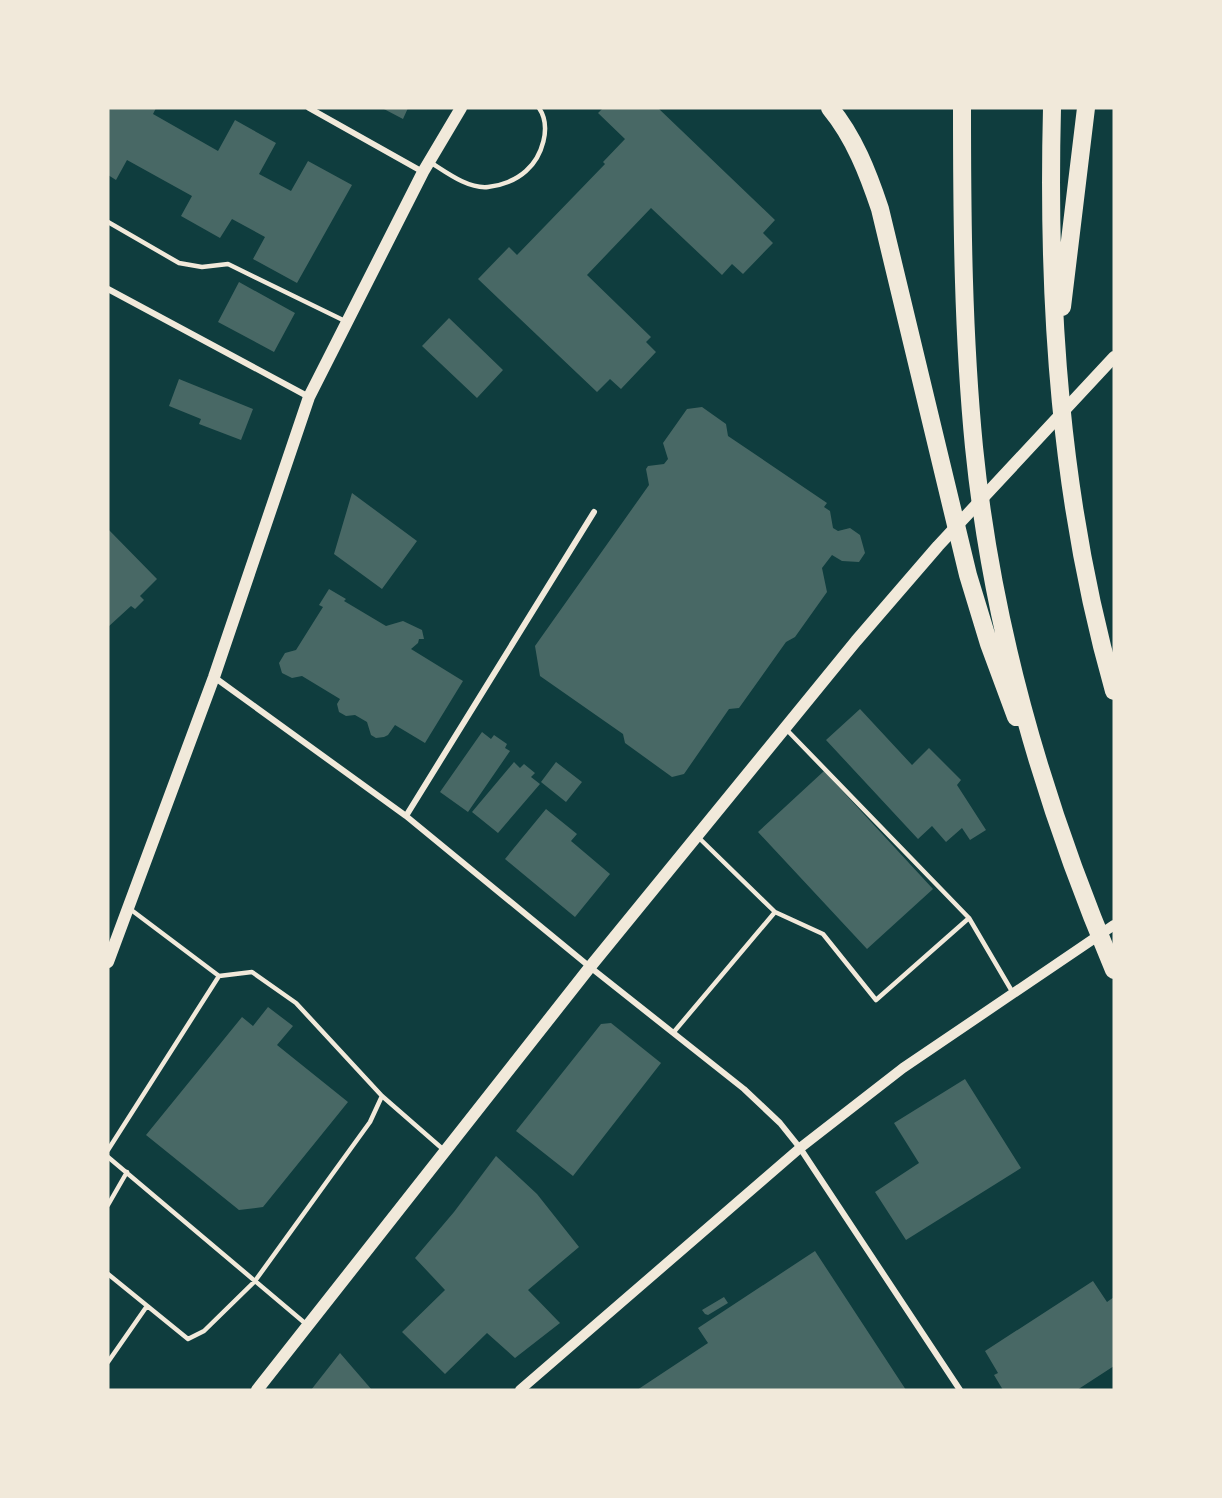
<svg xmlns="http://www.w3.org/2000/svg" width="1222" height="1498" font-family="'Exo 2',sans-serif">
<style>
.building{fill:#486865}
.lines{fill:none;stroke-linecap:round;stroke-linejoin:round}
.service{stroke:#f1e9da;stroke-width:4.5}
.minor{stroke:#f1e9da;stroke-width:6}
.tertiary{stroke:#f1e9da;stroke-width:10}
.secondary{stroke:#f1e9da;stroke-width:12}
.motorway{stroke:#f1e9da;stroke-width:18}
</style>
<rect width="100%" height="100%" fill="#0f3d3e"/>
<path class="building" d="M 108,108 L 156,108 L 153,114 L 218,151 L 235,120 L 276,143 L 259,174 L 291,191 L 308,161 L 352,185 L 297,283 L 253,259 L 265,237 L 232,219 L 220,238 L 181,216 L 192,196 L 127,160 L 116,180 L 108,175 Z
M 382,108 L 408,108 L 403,119 Z
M 603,108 L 658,108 L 775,220 L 763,233 L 773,243 L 743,274 L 732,264 L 722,275 L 651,208 L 587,275 L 651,337 L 646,342 L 656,352 L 621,389 L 610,379 L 597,392 L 478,279 L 509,247 L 517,255 L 605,164 L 603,162 L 625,139 L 598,113 Z
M 239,282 L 295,313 L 274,352 L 218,322 Z
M 449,318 L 503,370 L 477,398 L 422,346 Z
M 179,379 L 253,409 L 241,440 L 199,424 L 201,419 L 169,406 Z
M 702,407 L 726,424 L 728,436 L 827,503 L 824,507 L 830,511 L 833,528 L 838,531 L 850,528 L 860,535 L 865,553 L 859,562 L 842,561 L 832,555 L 822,568 L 827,592 L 795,637 L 786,642 L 739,708 L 729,709 L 684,774 L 672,777 L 625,743 L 623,734 L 540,676 L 535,646 L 649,485 L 646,469 L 648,466 L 664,464 L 668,459 L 663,443 L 687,409 Z
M 352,493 L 417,541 L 382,589 L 334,554 Z
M 108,529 L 157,579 L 140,596 L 144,600 L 135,609 L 131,606 L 108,627 Z
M 329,589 L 346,599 L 344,601 L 386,626 L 403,621 L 422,630 L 424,639 L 419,639 L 418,643 L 411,649 L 463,681 L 425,743 L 395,725 L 388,735 L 384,737 L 376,738 L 371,735 L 367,722 L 355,715 L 346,716 L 339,712 L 337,704 L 340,699 L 302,676 L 292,678 L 282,673 L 279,663 L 285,653 L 296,650 L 323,607 L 319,605 Z
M 860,709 L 912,765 L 929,748 L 961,780 L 957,785 L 986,830 L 970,840 L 962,828 L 946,842 L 932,826 L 918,839 L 826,740 Z
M 482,732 L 491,739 L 494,735 L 507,744 L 505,748 L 510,751 L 468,812 L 440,792 Z
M 514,762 L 520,768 L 524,764 L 535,773 L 531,777 L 540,784 L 498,833 L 472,812 Z
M 556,762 L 582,782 L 566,802 L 541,782 Z
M 824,771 L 933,889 L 867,949 L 758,832 Z
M 546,809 L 577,834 L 571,841 L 610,874 L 575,917 L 505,859 Z
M 268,1007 L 293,1026 L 277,1045 L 348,1102 L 263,1207 L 239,1210 L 146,1135 L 242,1017 L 253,1026 Z
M 611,1023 L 661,1063 L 573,1176 L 516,1131 L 601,1024 Z
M 965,1079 L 1021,1168 L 906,1240 L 875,1192 L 919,1163 L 894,1123 Z
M 496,1156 L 537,1194 L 579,1247 L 528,1290 L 560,1323 L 515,1358 L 487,1333 L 445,1374 L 402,1332 L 445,1290 L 415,1258 L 454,1212 Z
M 815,1251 L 906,1390 L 637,1390 L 708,1343 L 698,1328 Z
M 1093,1281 L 1107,1302 L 1114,1297 L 1114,1366 L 1077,1390 L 1003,1390 L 994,1375 L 998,1373 L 985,1351 Z
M 724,1297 L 728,1303 L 708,1315 L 705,1314 L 702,1310 Z
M 340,1353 L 372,1390 L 311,1390 Z"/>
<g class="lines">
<path class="service" d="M 430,162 C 446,172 468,189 488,187 C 501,186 516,180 526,171 C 542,157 552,127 539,108
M 108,222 L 179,263 L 202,267 L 228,264 L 345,321
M 785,728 L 969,918 L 1013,993
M 130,909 L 219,976 L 252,972 L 296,1003 L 382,1096 L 445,1151
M 775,912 L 823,934 L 876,1000 L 969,918
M 673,1033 L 775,912 L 697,836
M 108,1150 L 219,976
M 108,1157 L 255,1281 L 370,1122 L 382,1096
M 108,1205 L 127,1172
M 108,1274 L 188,1339 L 204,1331 L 255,1281 L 306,1324
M 108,1362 L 147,1306"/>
<path class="minor" d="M 309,108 L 423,172
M 108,289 L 309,397
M 214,677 L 406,816 L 590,967 L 744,1089 L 780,1123 L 800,1148 L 960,1390
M 406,816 L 594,512"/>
<path class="tertiary" d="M 520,1390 L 800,1148 L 903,1068 L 1114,925"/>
<path class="secondary" d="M 108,962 L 214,677 L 309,397 L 423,172 L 461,108
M 257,1390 L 590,967 L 856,641 L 938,546 L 1114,357"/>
<path class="motorway" d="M 830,108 C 854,137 868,173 880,209 L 968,575 L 989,644 L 1016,717
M 962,108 C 962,222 963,334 974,447 C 992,626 1044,805 1114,970
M 1052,108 C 1047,304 1060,502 1114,691
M 1062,307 L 1086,108"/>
</g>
<rect width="1222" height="1498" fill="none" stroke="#f1e9da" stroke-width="219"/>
</svg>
